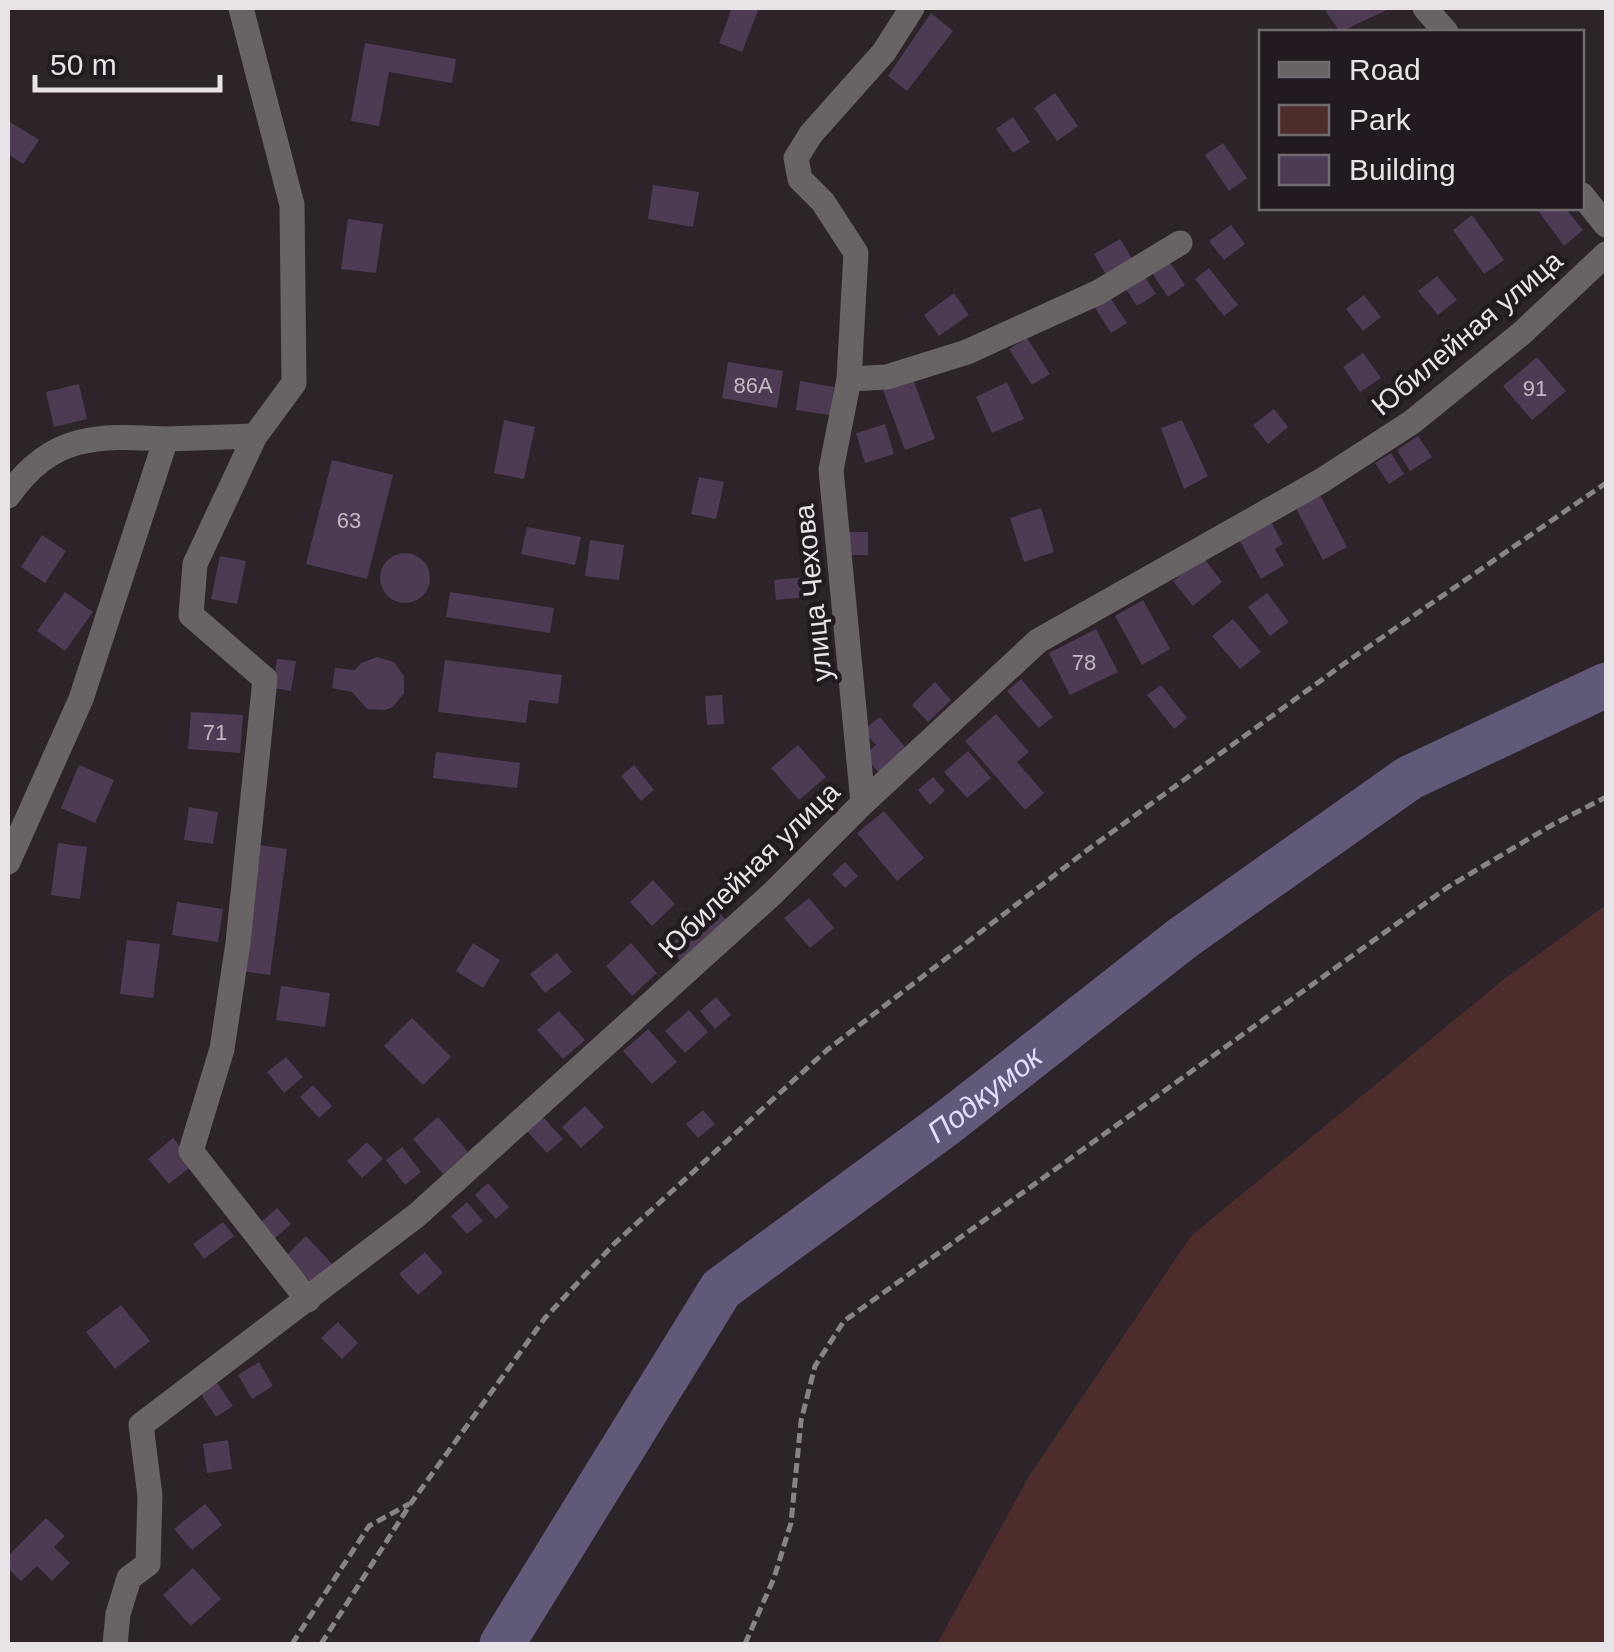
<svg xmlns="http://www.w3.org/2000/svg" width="1614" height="1652" font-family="Helvetica,sans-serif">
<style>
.green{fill:#4d2d2b}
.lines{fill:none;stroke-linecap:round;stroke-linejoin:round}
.river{stroke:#605a78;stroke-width:45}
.building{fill:#4d3b54}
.path{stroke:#898387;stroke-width:5;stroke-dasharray:10 5;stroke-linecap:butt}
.minor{stroke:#686364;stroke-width:25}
.labels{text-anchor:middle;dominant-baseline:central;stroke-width:9;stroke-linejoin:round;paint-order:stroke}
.number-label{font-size:22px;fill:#c1b9c2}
.street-label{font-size:28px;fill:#e8e3e6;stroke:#221a20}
.water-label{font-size:30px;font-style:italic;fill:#e2dcff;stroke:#221a20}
</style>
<rect width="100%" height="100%" fill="#2c2429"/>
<path class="green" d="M 1606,905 L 1606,1644 L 937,1644 L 1029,1476 L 1191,1236 L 1503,980 Z"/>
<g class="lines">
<path class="river" id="s1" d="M 502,1644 L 721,1289 L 947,1123 L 1184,937 L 1409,778 L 1606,685"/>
</g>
<path class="building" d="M 732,8 L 759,8 L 742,52 L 719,43 Z
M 1328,8 L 1391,8 L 1340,32 L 1324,9 Z
M 931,13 L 953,31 L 907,91 L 888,76 Z
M 365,43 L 456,59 L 452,83 L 389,72 L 379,126 L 351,121 Z
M 1055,93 L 1078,126 L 1057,141 L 1034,108 Z
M 1013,117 L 1030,142 L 1013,153 L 996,129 Z
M 10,122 L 39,140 L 23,164 L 8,154 Z
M 1223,143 L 1247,178 L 1229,191 L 1205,155 Z
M 653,185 L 699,192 L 693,227 L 648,219 Z
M 1536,208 L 1565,208 L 1583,230 L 1564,246 Z
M 1472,215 L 1504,260 L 1484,274 L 1453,230 Z
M 348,219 L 383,224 L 376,273 L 341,269 Z
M 1231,225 L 1245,244 L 1224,260 L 1209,241 Z
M 1120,239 L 1133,260 L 1106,275 L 1094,254 Z
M 1169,261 L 1185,285 L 1168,297 L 1152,273 Z
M 1209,268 L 1238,305 L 1224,316 L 1195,279 Z
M 1437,276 L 1457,300 L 1438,315 L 1418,291 Z
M 1145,277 L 1156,294 L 1137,306 L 1126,289 Z
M 954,293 L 969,315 L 939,336 L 924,315 Z
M 1364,295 L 1381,317 L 1363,331 L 1346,309 Z
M 1109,296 L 1127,323 L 1111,333 L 1094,306 Z
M 1027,338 L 1050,374 L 1032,385 L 1009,349 Z
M 1363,353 L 1381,378 L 1360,392 L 1343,367 Z
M 1537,357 L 1566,391 L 1532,420 L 1503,386 Z
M 728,362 L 783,371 L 777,408 L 722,398 Z
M 913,379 L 935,439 L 905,450 L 883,390 Z
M 800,381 L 834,387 L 830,415 L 796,410 Z
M 1007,382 L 1024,419 L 992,433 L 976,397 Z
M 79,384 L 87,419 L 54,427 L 46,392 Z
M 1274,409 L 1288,427 L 1268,444 L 1253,425 Z
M 504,420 L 535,427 L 524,479 L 494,473 Z
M 1182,420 L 1208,476 L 1184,489 L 1161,428 Z
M 885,424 L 894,454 L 865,463 L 856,433 Z
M 1418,436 L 1432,457 L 1410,471 L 1397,450 Z
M 1391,453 L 1404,474 L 1389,484 L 1375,463 Z
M 332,460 L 393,475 L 367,579 L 306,564 Z
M 699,477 L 724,482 L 716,519 L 691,514 Z
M 1320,495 L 1347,547 L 1323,560 L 1296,508 Z
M 1041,508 L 1054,552 L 1024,562 L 1010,518 Z
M 1270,520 L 1283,544 L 1275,549 L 1284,565 L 1261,579 L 1238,538 Z
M 527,527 L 581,537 L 575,565 L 521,554 Z
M 849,532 L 868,532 L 868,555 L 848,555 Z
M 42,535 L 66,551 L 45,583 L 21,567 Z
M 590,540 L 624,545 L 619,580 L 585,576 Z
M380 578a25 25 0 1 1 50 0a25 25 0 1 1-50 0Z
M 220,556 L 246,561 L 237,604 L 211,599 Z
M 1203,557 L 1222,582 L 1193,606 L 1173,581 Z
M 805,577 L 807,597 L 776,600 L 774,580 Z
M 65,592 L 93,612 L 65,651 L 37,631 Z
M 450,592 L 554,608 L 550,633 L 446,617 Z
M 1267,593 L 1289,622 L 1270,636 L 1248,607 Z
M 1143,600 L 1170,649 L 1142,665 L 1115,616 Z
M 1233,619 L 1261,652 L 1240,669 L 1212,636 Z
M 1096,629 L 1118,672 L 1070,695 L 1049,653 Z
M 377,657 L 394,662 L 404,676 L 404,693 L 393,707 L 385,710 L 367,709 L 352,692 L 332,688 L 335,668 L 355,670 L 361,663 Z
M 277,659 L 296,661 L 291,691 L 273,688 Z
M 445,660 L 562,675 L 558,704 L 529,700 L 526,723 L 438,712 Z
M 1021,679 L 1053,717 L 1039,728 L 1007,691 Z
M 935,682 L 951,700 L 928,722 L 912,705 Z
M 1161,685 L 1187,718 L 1174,729 L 1147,695 Z
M 722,695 L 724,724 L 707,725 L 705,696 Z
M 191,712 L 243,715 L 240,753 L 188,749 Z
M 996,714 L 1029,752 L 1017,762 L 1044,793 L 1025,810 L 965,741 Z
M 880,717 L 908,751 L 880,774 L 864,755 L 876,745 L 863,730 Z
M 798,745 L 826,777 L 799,800 L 771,768 Z
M 968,751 L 991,778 L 967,798 L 944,772 Z
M 436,752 L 520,763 L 517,788 L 433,778 Z
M 79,765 L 114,780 L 95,823 L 61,808 Z
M 634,765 L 654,790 L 641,801 L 621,776 Z
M 933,777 L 945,791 L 930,805 L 918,790 Z
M 189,807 L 218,812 L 213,844 L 184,840 Z
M 884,811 L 924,858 L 897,881 L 857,833 Z
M 58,843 L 87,847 L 80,899 L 51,895 Z
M 259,845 L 287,849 L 270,975 L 242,971 Z
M 845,862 L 858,876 L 845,888 L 832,874 Z
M 653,880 L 675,904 L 652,926 L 630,902 Z
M 809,898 L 834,928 L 810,948 L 784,918 Z
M 177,902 L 223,909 L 218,942 L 172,935 Z
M 713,906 L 727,921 L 682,962 L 668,947 Z
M 127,940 L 160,944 L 153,998 L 120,994 Z
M 473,943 L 500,960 L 483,988 L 456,971 Z
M 631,943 L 657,973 L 632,996 L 606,966 Z
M 557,953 L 572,972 L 545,993 L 530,974 Z
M 281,986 L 330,993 L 325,1027 L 276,1020 Z
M 716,997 L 731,1015 L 715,1029 L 700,1011 Z
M 689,1010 L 708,1032 L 685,1053 L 665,1031 Z
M 559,1011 L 585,1040 L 563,1059 L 537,1030 Z
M 412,1018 L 451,1057 L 423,1085 L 384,1046 Z
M 648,1029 L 677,1062 L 652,1084 L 623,1051 Z
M 286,1057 L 303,1077 L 284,1093 L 267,1072 Z
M 313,1085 L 332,1106 L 319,1118 L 300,1097 Z
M 585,1106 L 604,1127 L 581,1148 L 562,1127 Z
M 703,1110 L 715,1124 L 698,1138 L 686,1124 Z
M 542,1116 L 563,1139 L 547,1153 L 526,1130 Z
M 438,1117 L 468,1152 L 443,1174 L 413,1139 Z
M 173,1138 L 194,1164 L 169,1184 L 148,1159 Z
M 367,1142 L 383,1159 L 362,1178 L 347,1161 Z
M 402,1147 L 421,1172 L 405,1185 L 386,1160 Z
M 488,1183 L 509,1207 L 496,1219 L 475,1195 Z
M 467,1202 L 483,1221 L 467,1234 L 451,1216 Z
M 277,1208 L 291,1224 L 273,1240 L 259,1224 Z
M 223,1222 L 234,1236 L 204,1259 L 193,1244 Z
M 306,1236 L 334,1266 L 314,1285 L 286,1256 Z
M 425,1252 L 443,1273 L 418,1295 L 399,1274 Z
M 121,1305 L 150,1341 L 115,1369 L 86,1332 Z
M 338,1322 L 358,1343 L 342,1359 L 321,1338 Z
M 259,1362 L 273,1386 L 252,1399 L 238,1375 Z
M 217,1383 L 233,1406 L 216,1417 L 201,1394 Z
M 228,1440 L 232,1469 L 207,1473 L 203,1444 Z
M 205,1504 L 222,1525 L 192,1550 L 174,1529 Z
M 46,1518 L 65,1536 L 54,1547 L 70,1563 L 52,1581 L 37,1566 L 21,1581 L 8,1568 L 8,1556 Z
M 193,1568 L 221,1599 L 191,1626 L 163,1595 Z"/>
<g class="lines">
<path class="path" d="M 292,1644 L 369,1526 L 409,1504
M 321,1644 L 411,1503 L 545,1318 L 614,1244 L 827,1050 L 1086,851 L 1345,663 L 1606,483
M 745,1644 L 774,1578 L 791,1523 L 801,1421 L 815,1366 L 844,1321 L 1448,887 L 1552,825 L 1606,797"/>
<path class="minor" d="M 241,8 L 292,205 L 294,383 L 255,436 L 195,564 L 191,615 L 265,679 L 238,943 L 222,1049 L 191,1151 L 308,1300
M 1425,8 L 1446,32
M 1582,195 L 1606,225
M 849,379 L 887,377 L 967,352 L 1099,292 L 1180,243
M 8,496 C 51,434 97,435 166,439
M 863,803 L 831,470 L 849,379 L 856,253 L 823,202 L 800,179 L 796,158 L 811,134 L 884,52 L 912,8
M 8,862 L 81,699 L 166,439 L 255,436
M 115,1644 L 118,1614 L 129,1578 L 148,1564 L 150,1496 L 141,1425 L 417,1215 L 772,894 L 863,803 L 1038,641 L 1321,481 L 1412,422 L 1522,333 L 1606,254"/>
</g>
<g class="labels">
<g class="number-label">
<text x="753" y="385">86А</text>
<text x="1535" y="388">91</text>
<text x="349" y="520">63</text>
<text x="1084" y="662">78</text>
<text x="215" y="732">71</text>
</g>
<g class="street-label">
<text transform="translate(1467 333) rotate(-40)">Юбилейная улица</text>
<text transform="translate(813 593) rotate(-96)">улица Чехова</text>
<text transform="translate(749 870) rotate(-44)">Юбилейная улица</text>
</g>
<g class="water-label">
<text stroke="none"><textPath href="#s1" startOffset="745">Подкумок</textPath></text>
</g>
</g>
<rect width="1614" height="1652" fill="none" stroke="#e8e3e6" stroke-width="20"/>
<rect x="1259" y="30" width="325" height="180" fill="#221a20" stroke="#716a6f" stroke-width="2.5"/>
<rect x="1279" y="62" width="50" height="15" fill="#686364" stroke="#716a6f" stroke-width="2.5"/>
<text x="1349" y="80" font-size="30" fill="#e8e3e6">Road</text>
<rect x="1279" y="105" width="50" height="30" fill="#4d2d2b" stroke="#716a6f" stroke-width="2.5"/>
<text x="1349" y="130" font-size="30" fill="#e8e3e6">Park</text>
<rect x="1279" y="155" width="50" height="30" fill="#4d3b54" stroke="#716a6f" stroke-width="2.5"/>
<text x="1349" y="180" font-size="30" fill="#e8e3e6">Building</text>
<path d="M35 75v15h185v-15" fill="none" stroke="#e8e3e6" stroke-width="5"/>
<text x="50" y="75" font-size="30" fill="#e8e3e6" stroke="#221a20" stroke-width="8" paint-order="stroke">50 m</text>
</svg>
